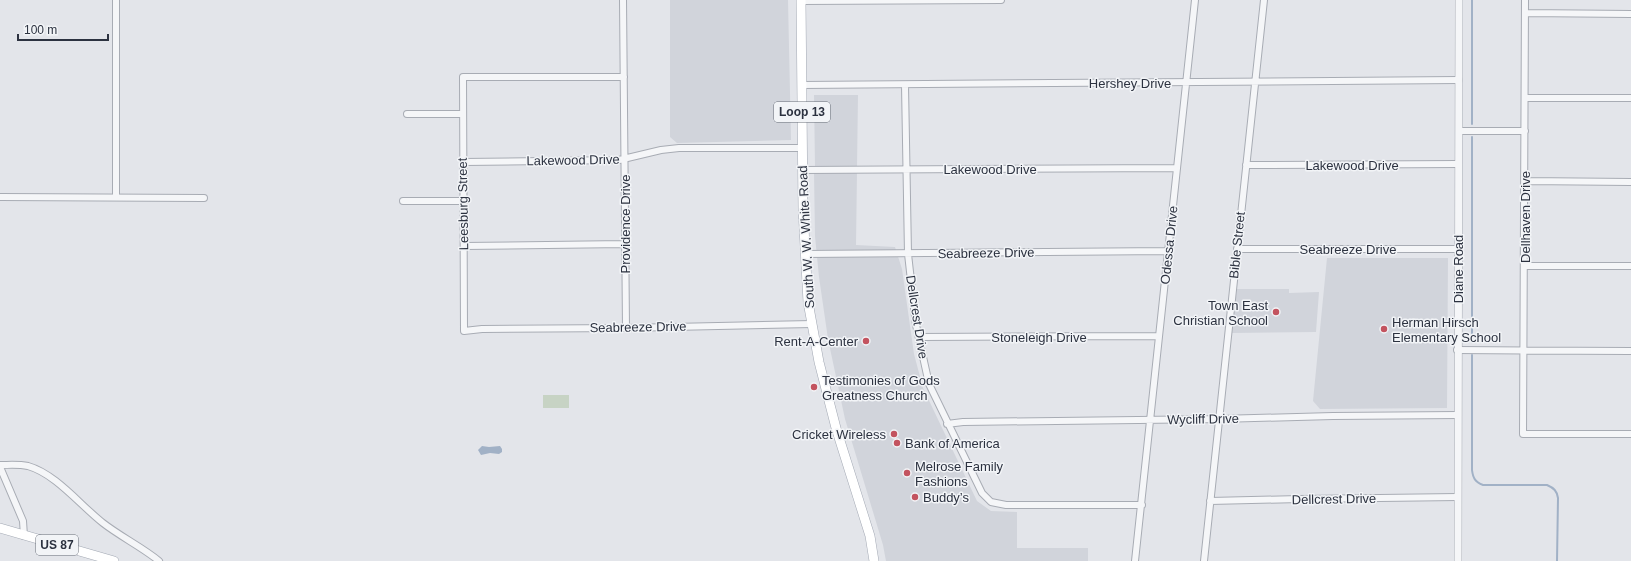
<svg xmlns="http://www.w3.org/2000/svg" width="1631" height="561" font-family="Arial,sans-serif">
<style>
.built{fill:#d1d4db}
.green{fill:#c7d3c4}
.water{fill:#a1b1c6}
.lines{fill:none;stroke-linecap:round;stroke-linejoin:round}
.stream{stroke:#a1b1c6;stroke-width:2}
.minor-casing{stroke:#a8acb4;stroke-width:8}
.tertiary-casing{stroke:#a8acb4;stroke-width:8}
.primary-casing{stroke:#a3a9b4;stroke-width:10}
.minor{stroke:#f5f6f8;stroke-width:6}
.tertiary{stroke:#f5f6f8;stroke-width:7}
.primary{stroke:#fff;stroke-width:9}
.poi-dot{fill:#c3535f;stroke:#f2f4f7;stroke-width:1.5}
.labels{text-anchor:middle;dominant-baseline:central;stroke-width:3;stroke-linejoin:round;paint-order:stroke}
.shield{fill:#f2f4f7;stroke:#676c77;stroke-width:1}
.shield-label{font-size:12px;font-weight:bold;fill:#2c3240}
.street-label{font-size:13px;fill:#2c3240;stroke:#f2f4f7}
.poi-label{font-size:13px;fill:#2c3240;stroke:#f2f4f7;text-anchor:start}
</style>
<rect width="100%" height="100%" fill="#e3e5ea"/>
<path class="built" d="M 670,0 L 788,0 L 791,140 L 677,143 L 670,137 Z
M 814,95 L 858,95 L 857,167 L 815,167 Z
M 814,172 L 857,172 L 856,245 L 895,247 L 902,269 L 914,354 L 923,388 L 977,501 L 991,511 L 1017,512 L 1017,548 L 1088,548 L 1088,561 L 886,561 L 883,545 L 845,419 L 828,339 L 819,277 L 815,236 Z
M 1327,258 L 1448,258 L 1447,408 L 1320,409 L 1313,401 Z
M 1237,289 L 1289,289 L 1289,293 L 1319,292 L 1316,332 L 1232,333 Z"/>
<path class="green" d="M 543,395 L 569,395 L 569,408 L 543,408 Z"/>
<path class="water" d="M 482,446 L 489,447 L 500,446 L 502,449 L 502,452 L 499,454 L 490,453 L 481,455 L 478,450 Z"/>
<g class="lines">
<path class="stream" d="M 1472,0 L 1472,124
M 1472,342 L 1472,137
M 1472,355 L 1472,470 C 1473,478 1475,482 1483,485 L 1547,485 C 1554,488 1557,491 1558,498 L 1557,561"/>
<g class="minor-casing">
<path id="minor" d="M 623,0 L 626,328
M 1525,0 L 1523,434 L 1631,434
M 801,1 L 1001,0
M 1525,13 L 1631,14
M 624,77 L 463,77 L 464,331 L 482,329 L 626,328 L 812,324
M 802,85 L 1459,80
M 905,85 L 908,254 L 916,325 L 929,384 L 982,493 L 991,502 L 1006,505 L 1142,505
M 1525,98 L 1631,98
M 407,114 L 463,114
M 1459,131 L 1525,131
M 463,162 L 619,160 L 661,150 L 679,148 L 802,148
M 1246,165 L 1458,164
M 802,170 L 1177,168
M 1525,181 L 1631,182
M 0,197 L 204,198
M 116,197 L 116,0
M 403,201 L 463,201
M 464,246 L 625,244
M 1237,249 L 1459,249
M 805,254 L 1168,251
M 1524,266 L 1631,266
M 919,337 L 1159,336
M 1457,350 L 1631,351
M 947,424 L 963,422 L 1219,419 L 1333,416 L 1458,415
M 0,465 C 9,465 18,464 28,466 C 56,474 80,505 103,523 C 121,537 142,547 159,561
M 0,467 L 23,521 L 24,536
M 1210,501 L 1300,499 L 1458,497
M 1135,561 L 1195,0
M 1204,561 L 1264,0"/>
</g>
<g class="tertiary-casing">
<path id="tertiary" d="M 1458,561 L 1459,0"/>
</g>
<g class="primary-casing">
<path id="primary" d="M 801,0 L 803,209 L 808,302 L 819,362 L 836,428 L 870,536 L 874,561
M 0,528 L 114,561"/>
</g>
<use href="#minor" class="minor"/>
<use href="#tertiary" class="tertiary"/>
<use href="#primary" class="primary"/>
</g>
<g class="poi-dot">
<circle cx="1276" cy="312" r="4"/>
<circle cx="1384" cy="329" r="4"/>
<circle cx="866" cy="341" r="4"/>
<circle cx="814" cy="387" r="4"/>
<circle cx="894" cy="434" r="4"/>
<circle cx="897" cy="443" r="4"/>
<circle cx="907" cy="473" r="4"/>
<circle cx="915" cy="497" r="4"/>
</g>
<g class="labels">
<g class="shield">
<rect x="774" y="102" width="56" height="20" rx="3"/>
<rect x="36" y="535" width="42" height="20" rx="3"/>
</g>
<g class="shield-label">
<text x="802" y="112">Loop 13</text>
<text x="57" y="545">US 87</text>
</g>
<g class="street-label">
<text x="1130" y="83">Hershey Drive</text>
<text transform="translate(573 160) rotate(-1)">Lakewood Drive</text>
<text x="1352" y="165">Lakewood Drive</text>
<text x="990" y="169">Lakewood Drive</text>
<text transform="translate(463 204) rotate(-91)">Leesburg Street</text>
<text transform="translate(1525 217) rotate(-90)">Dellhaven Drive</text>
<text transform="translate(625 224) rotate(-90)">Providence Drive</text>
<text transform="translate(806 237) rotate(-93)">South W. W. White Road</text>
<text transform="translate(1169 245) rotate(-84)">Odessa Drive</text>
<text transform="translate(1237 245) rotate(-84)">Bible Street</text>
<text x="1348" y="249">Seabreeze Drive</text>
<text transform="translate(986 253) rotate(-1)">Seabreeze Drive</text>
<text transform="translate(1458 269) rotate(-90)">Diane Road</text>
<text transform="translate(917 317) rotate(81)">Dellcrest Drive</text>
<text transform="translate(638 327) rotate(-1)">Seabreeze Drive</text>
<text x="1039" y="337">Stoneleigh Drive</text>
<text transform="translate(1203 419) rotate(-1)">Wycliff Drive</text>
<text transform="translate(1334 499) rotate(-1)">Dellcrest Drive</text>
</g>
<g class="poi-label">
<text x="1268" y="305" text-anchor="end">Town East<tspan x="1268" dy="15">Christian School</tspan></text>
<text x="1392" y="322">Herman Hirsch<tspan x="1392" dy="15">Elementary School</tspan></text>
<text x="858" y="341" text-anchor="end">Rent-A-Center</text>
<text x="822" y="380">Testimonies of Gods<tspan x="822" dy="15">Greatness Church</tspan></text>
<text x="886" y="434" text-anchor="end">Cricket Wireless</text>
<text x="905" y="443">Bank of America</text>
<text x="915" y="466">Melrose Family<tspan x="915" dy="15">Fashions</tspan></text>
<text x="923" y="497">Buddy’s</text>
</g>
</g>
<path d="M18 34v6h90v-6" fill="none" stroke="#2c3240" stroke-width="2"/>
<text x="24" y="34" font-size="12" fill="#2c3240" stroke="#f2f4f7" stroke-width="3" paint-order="stroke">100 m</text>
</svg>
